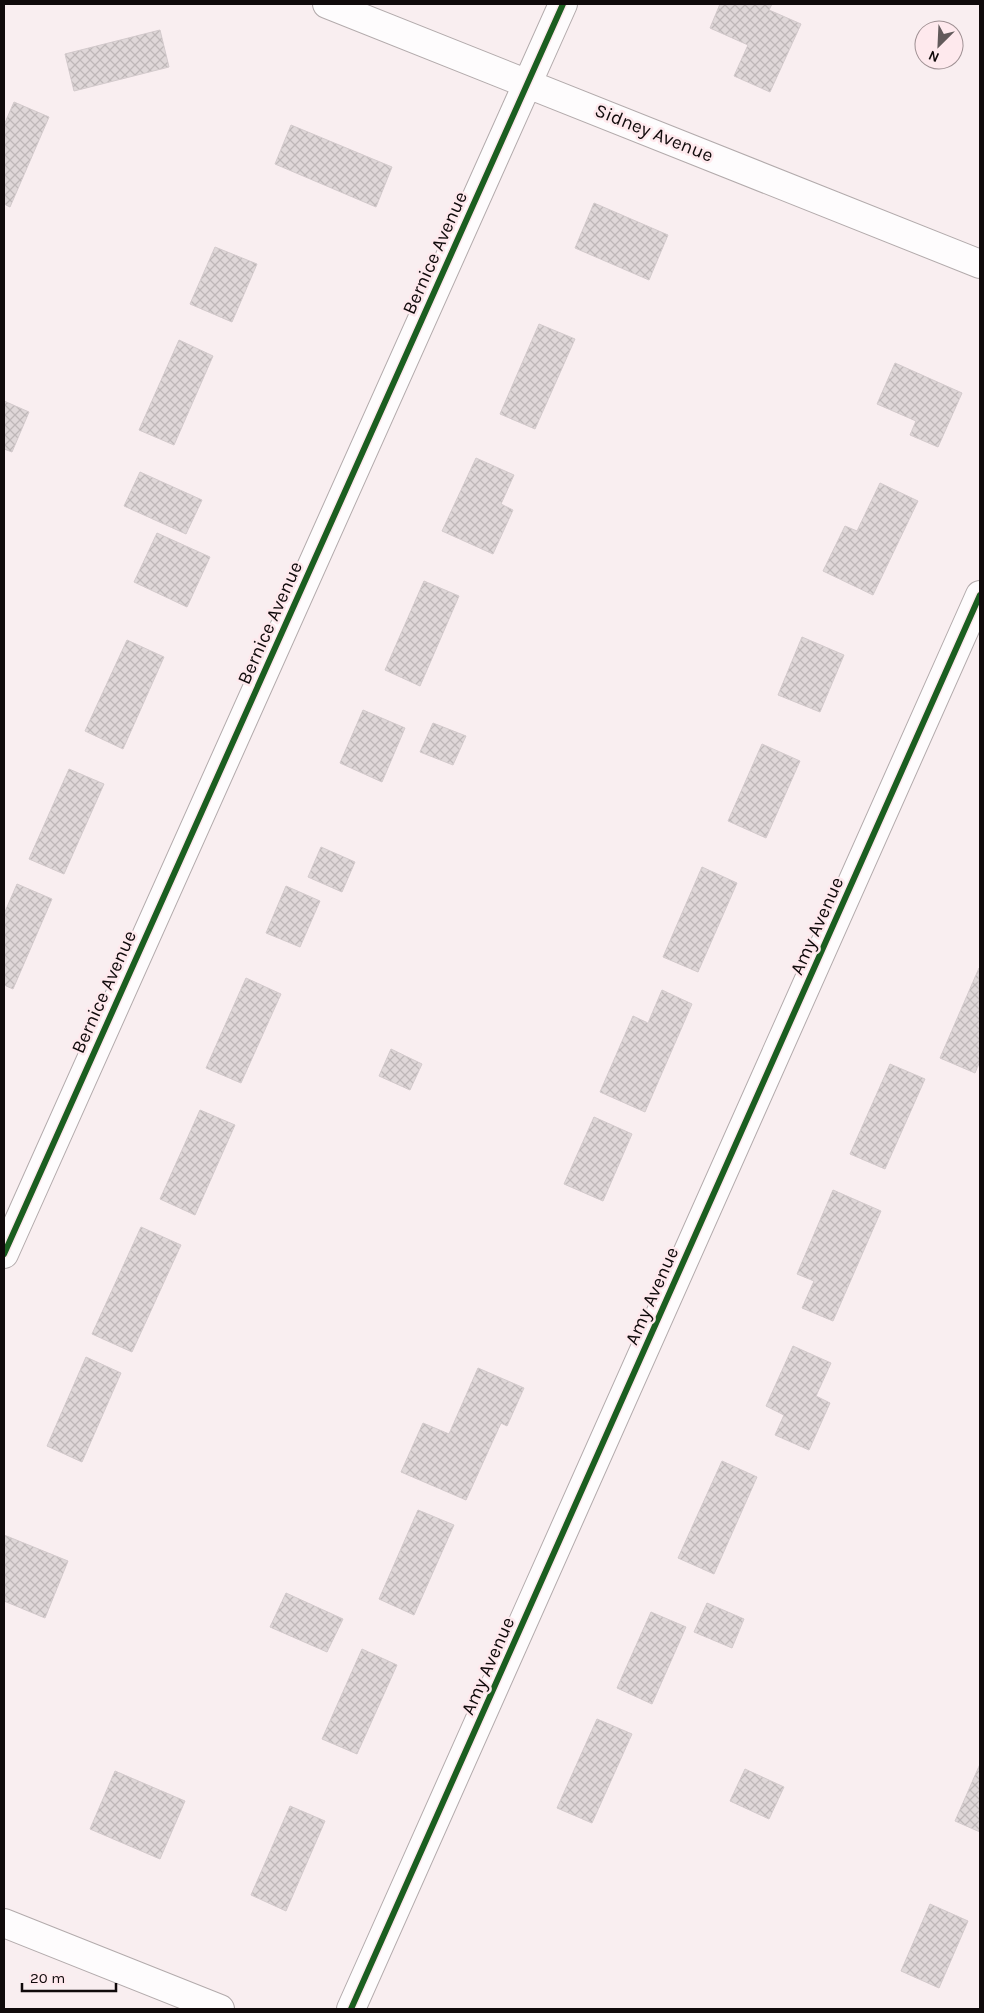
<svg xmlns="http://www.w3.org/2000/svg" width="984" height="2013" font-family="Karla,sans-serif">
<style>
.building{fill:url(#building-cross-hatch);stroke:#d3cacc}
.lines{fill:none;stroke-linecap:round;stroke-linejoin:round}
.street-casing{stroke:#b3abac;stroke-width:30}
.street{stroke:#fefcfd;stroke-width:28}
.cycleway-casing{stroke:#fee9ed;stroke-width:9}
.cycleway{stroke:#1b5e20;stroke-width:6}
.labels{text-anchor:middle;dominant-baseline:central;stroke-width:5;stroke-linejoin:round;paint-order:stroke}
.street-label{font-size:19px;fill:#100a0b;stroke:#fee9ed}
</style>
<defs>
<pattern id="building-cross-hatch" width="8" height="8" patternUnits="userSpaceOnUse" patternTransform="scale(1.25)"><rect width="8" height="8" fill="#dfd7d8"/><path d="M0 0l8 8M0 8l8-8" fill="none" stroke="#beb7b8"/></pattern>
</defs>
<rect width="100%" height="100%" fill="#f9eef0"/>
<path class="building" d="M 720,4 L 772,4 L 769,10 L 801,24 L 770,92 L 734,76 L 748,45 L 710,28 Z
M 160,30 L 169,67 L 74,91 L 65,54 Z
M 14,102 L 49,117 L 10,207 L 4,204 L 4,125 Z
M 291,125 L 392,167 L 376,207 L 275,164 Z
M 594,203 L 668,235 L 649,280 L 575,248 Z
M 215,247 L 257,264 L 232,322 L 190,304 Z
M 539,324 L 575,339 L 535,429 L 500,414 Z
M 179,340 L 213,356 L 174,445 L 139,430 Z
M 895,363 L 962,393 L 938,447 L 910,435 L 916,421 L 877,404 Z
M 4,401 L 29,412 L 12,452 L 4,449 Z
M 476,458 L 514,475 L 501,504 L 513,510 L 493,554 L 442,531 Z
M 140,472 L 202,500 L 186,534 L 124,506 Z
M 880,483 L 918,501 L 873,595 L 823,571 L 845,526 L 857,531 Z
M 157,533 L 210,557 L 187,607 L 134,582 Z
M 424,581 L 459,596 L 420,686 L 385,670 Z
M 802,637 L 844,655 L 820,712 L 778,695 Z
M 127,640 L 164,657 L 123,749 L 85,731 Z
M 363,710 L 405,728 L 382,782 L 340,763 Z
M 433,723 L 466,736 L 453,765 L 420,752 Z
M 762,744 L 800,761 L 766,838 L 728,821 Z
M 69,769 L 104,784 L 64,874 L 29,859 Z
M 321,847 L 355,862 L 342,892 L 308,877 Z
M 702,867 L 737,883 L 698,972 L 663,957 Z
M 17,884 L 52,899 L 13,989 L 4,985 L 4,914 Z
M 286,886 L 320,901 L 300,947 L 266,933 Z
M 979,968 L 980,1061 L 975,1073 L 940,1058 Z
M 246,978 L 281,994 L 241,1083 L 206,1068 Z
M 662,990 L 692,1004 L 645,1112 L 600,1092 L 633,1016 L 648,1023 Z
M 391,1049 L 422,1064 L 410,1090 L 379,1076 Z
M 890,1064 L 925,1079 L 885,1169 L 850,1154 Z
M 200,1110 L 235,1125 L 195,1215 L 160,1199 Z
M 594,1117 L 632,1134 L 603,1201 L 564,1184 Z
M 833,1190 L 881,1211 L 833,1321 L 802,1308 L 814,1281 L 797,1274 Z
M 141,1227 L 181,1245 L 132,1352 L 92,1334 Z
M 793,1346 L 831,1363 L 816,1396 L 830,1403 L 809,1450 L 775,1435 L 784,1415 L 766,1406 Z
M 86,1357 L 121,1373 L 82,1462 L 47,1446 Z
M 478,1368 L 524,1388 L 507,1426 L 501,1423 L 466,1500 L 401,1472 L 423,1423 L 449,1434 Z
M 722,1461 L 757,1477 L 714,1574 L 678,1558 Z
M 418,1510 L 454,1525 L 414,1615 L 379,1599 Z
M 4,1535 L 68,1561 L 45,1618 L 4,1601 Z
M 286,1593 L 343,1619 L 327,1652 L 270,1627 Z
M 707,1603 L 744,1619 L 732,1648 L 694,1632 Z
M 651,1612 L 686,1627 L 652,1704 L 617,1688 Z
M 362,1649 L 397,1665 L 357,1754 L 322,1739 Z
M 597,1719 L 632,1734 L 592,1823 L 557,1808 Z
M 980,1764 L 980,1832 L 955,1821 Z
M 745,1769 L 784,1787 L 769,1819 L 730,1801 Z
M 115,1771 L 185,1801 L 160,1859 L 90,1829 Z
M 290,1806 L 325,1821 L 286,1911 L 251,1895 Z
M 930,1904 L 968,1921 L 939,1988 L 901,1971 Z"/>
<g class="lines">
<g class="street-casing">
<path id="street" d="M 327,4 L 980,264
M 4,1254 L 563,4
M 4,1923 L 220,2009
M 351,2009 L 980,595"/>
</g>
<use href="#street" class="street"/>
<g class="cycleway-casing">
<path id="cycleway" d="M 4,1254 L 563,4
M 351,2009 L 980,595"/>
</g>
<use href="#cycleway" class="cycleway"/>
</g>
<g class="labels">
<g class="street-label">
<text transform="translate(654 133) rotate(22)">Sidney Avenue</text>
<text transform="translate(435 253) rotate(-66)">Bernice Avenue</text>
<text transform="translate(270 623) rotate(-66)">Bernice Avenue</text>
<text transform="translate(817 926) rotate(-66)">Amy Avenue</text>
<text transform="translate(104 992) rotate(-66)">Bernice Avenue</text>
<text transform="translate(652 1296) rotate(-66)">Amy Avenue</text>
<text transform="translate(488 1666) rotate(-66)">Amy Avenue</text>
</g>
</g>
<rect width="984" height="2013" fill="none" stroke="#100a0b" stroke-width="10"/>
<g transform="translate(939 45) rotate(204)"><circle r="24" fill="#fee9ed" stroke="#9f9093"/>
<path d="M0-4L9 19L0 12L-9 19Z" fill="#625a5b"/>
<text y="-8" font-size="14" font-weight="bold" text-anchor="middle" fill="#100a0b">N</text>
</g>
<path d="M22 1983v8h94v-8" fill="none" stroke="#100a0b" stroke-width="2.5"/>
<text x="30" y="1983" font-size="15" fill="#100a0b" stroke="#fee9ed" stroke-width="4" paint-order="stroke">20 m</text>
</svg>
